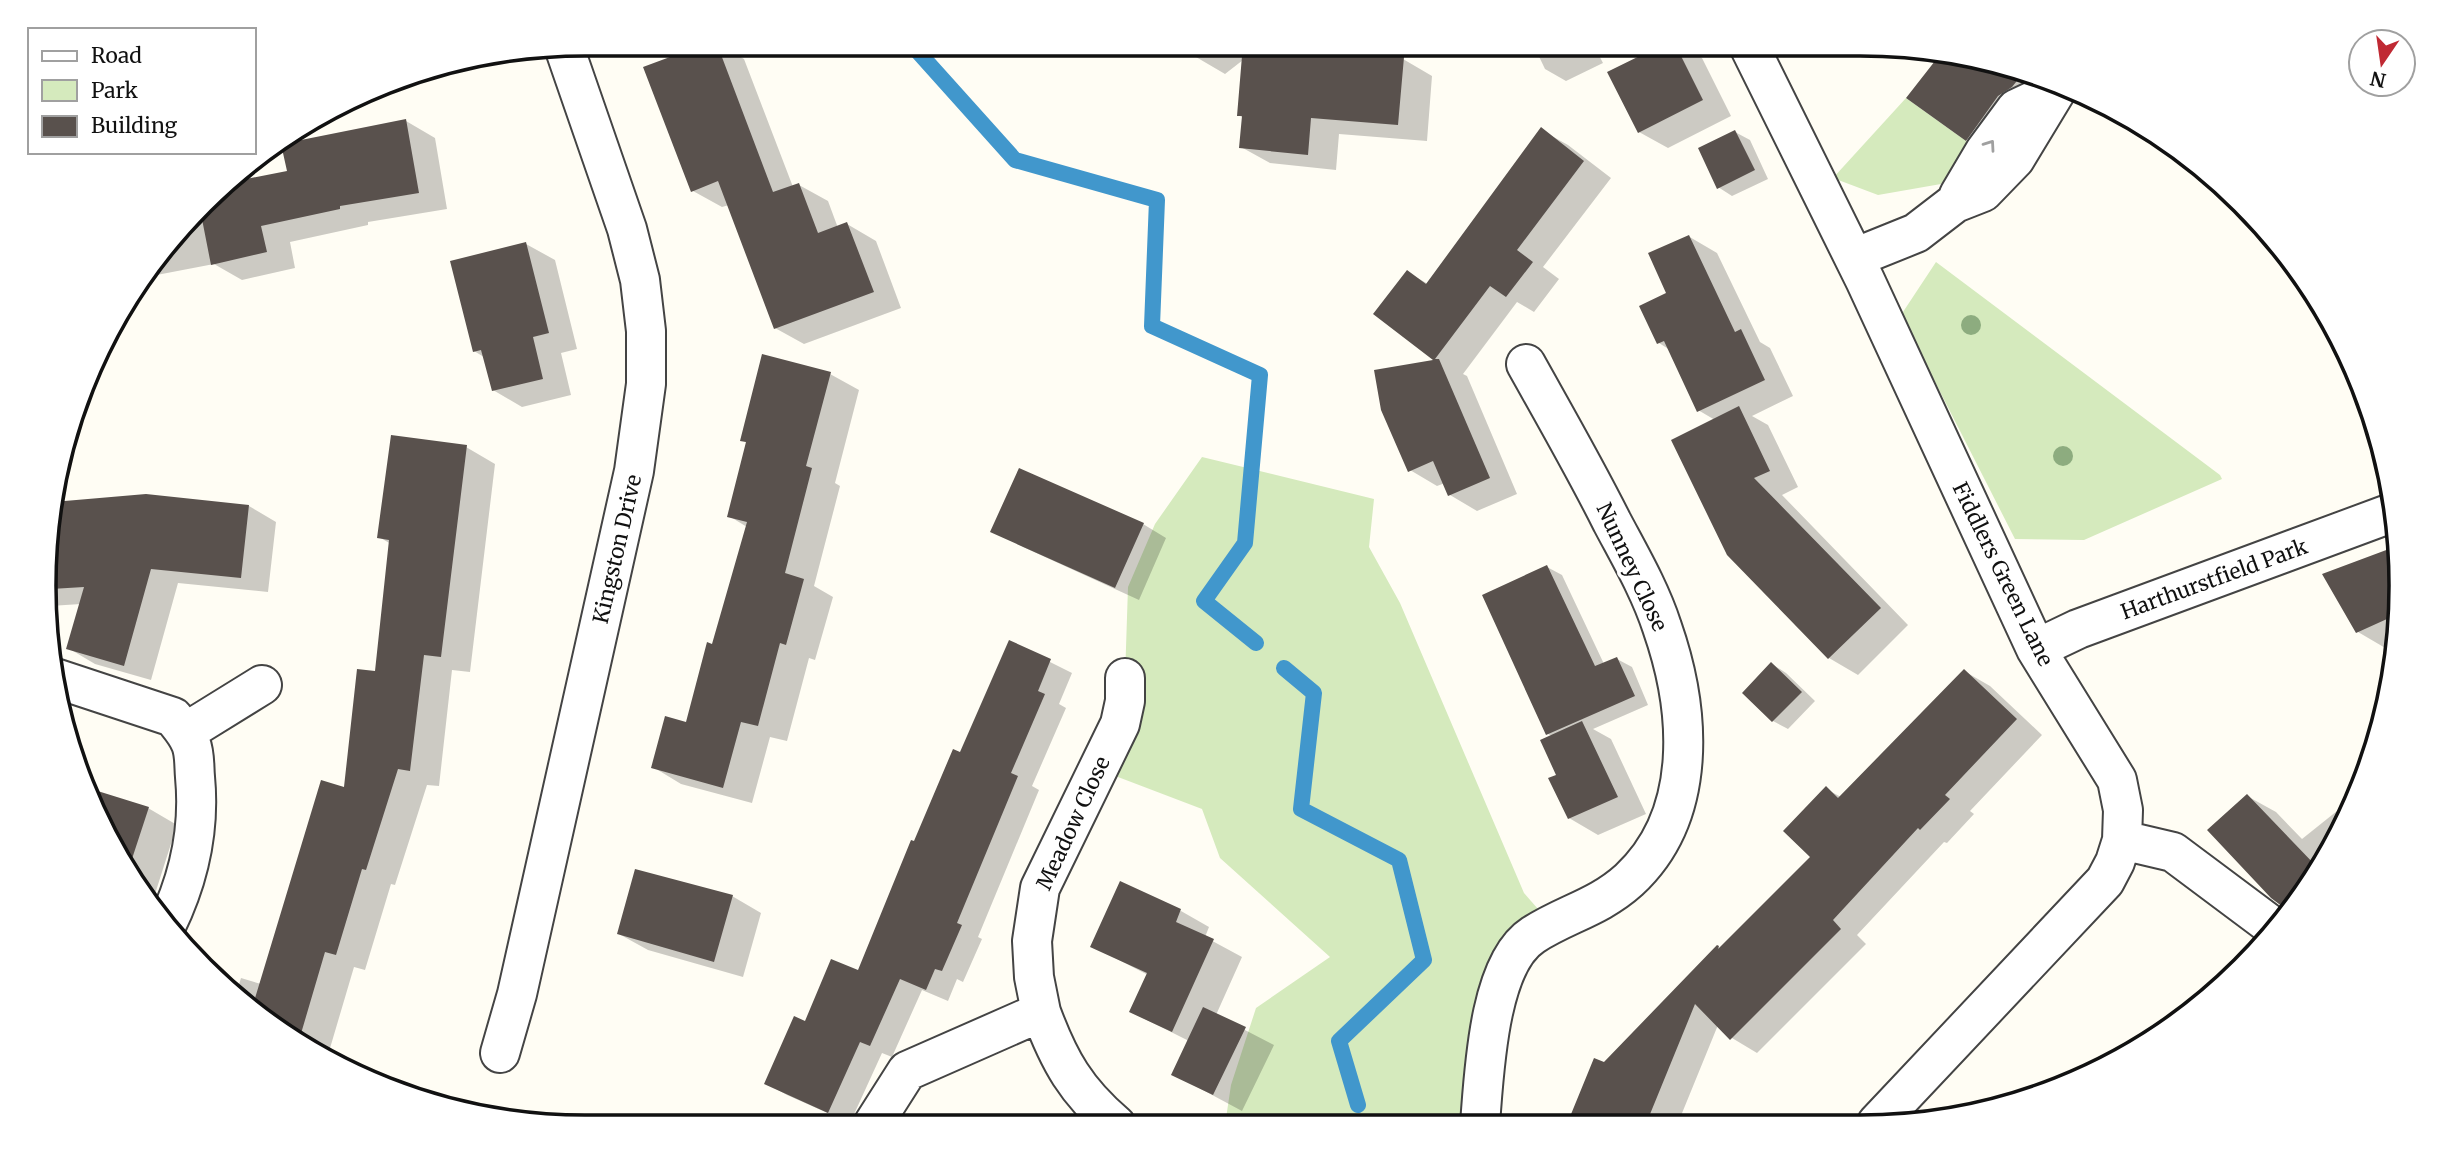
<svg xmlns="http://www.w3.org/2000/svg" width="2445" height="1171" font-family="Merriweather,serif">
<style>
.green{fill:#d5eabd}
.shadow{fill:#0003}
.lines{fill:none;stroke-linecap:round;stroke-linejoin:round}
.stream{stroke:#4197cc;stroke-width:16}
.building{fill:#59514d}
.minor-casing{stroke:#444;stroke-width:42}
.minor{stroke:#fff;stroke-width:38}
.tree{fill:#8dac7f}
.oneway{stroke:#a0a0a0}
.labels{text-anchor:middle;dominant-baseline:central;stroke-width:7;stroke-linejoin:round;paint-order:stroke}
.street-label{font-size:21px;fill:#111;stroke:#fff}
.rim{fill:none;stroke:#111;stroke-width:3.5}
</style>
<rect width="100%" height="100%" fill="#fffdf4"/>
<path class="green" d="M 1906,98 L 1973,146 L 1941,184 L 1878,195 L 1833,178 Z
M 1936,262 L 2220,475 L 2222,479 L 2084,540 L 2015,539 L 1901,315 Z
M 1202,457 L 1374,499 L 1369,547 L 1400,603 L 1524,893 L 1552,925 L 1530,937 L 1480,1124 L 1225,1125 L 1231,1085 L 1256,1008 L 1330,957 L 1220,858 L 1202,809 L 1097,769 L 1125,678 L 1128,587 L 1155,524 Z"/>
<path class="shadow" d="M 710,44 L 718,44 L 744,59 L 793,187 L 799,185 L 828,201 L 838,228 L 847,224 L 876,241 L 901,308 L 804,344 L 775,328 L 729,205 L 722,207 L 693,191 L 645,68 Z
M 1186,44 L 1265,44 L 1298,48 L 1305,52 L 1403,59 L 1432,76 L 1427,141 L 1339,134 L 1336,170 L 1270,163 L 1241,147 L 1243,118 L 1239,115 L 1243,60 L 1225,74 L 1196,57 Z
M 1533,44 L 1593,44 L 1603,63 L 1566,81 L 1545,69 Z
M 1668,44 L 1676,44 L 1702,58 L 1731,116 L 1668,148 L 1639,132 L 1609,73 Z
M 1944,52 L 1966,54 L 2067,85 L 2004,161 L 1966,139 L 1909,98 Z
M 406,121 L 435,138 L 447,209 L 368,222 L 368,225 L 290,242 L 295,268 L 242,280 L 214,264 L 141,278 L 229,185 L 289,172 Z
M 1541,130 L 1568,145 L 1611,178 L 1543,267 L 1559,279 L 1534,312 L 1517,302 L 1463,374 L 1467,376 L 1517,494 L 1477,511 L 1450,495 L 1445,483 L 1437,486 L 1410,470 L 1437,361 L 1376,314 L 1407,272 L 1428,284 Z
M 1735,132 L 1750,140 L 1768,179 L 1732,196 L 1718,187 Z
M 1688,236 L 1717,253 L 1760,342 L 1770,348 L 1793,396 L 1752,416 L 1768,425 L 1798,487 L 1782,495 L 1908,625 L 1858,675 L 1829,658 L 1715,420 L 1698,410 L 1670,350 L 1659,343 L 1669,294 Z
M 526,244 L 555,260 L 577,349 L 561,353 L 571,395 L 522,407 L 493,390 L 484,357 L 474,351 Z
M 830,374 L 859,390 L 835,483 L 840,486 L 814,586 L 833,597 L 815,660 L 809,658 L 787,741 L 770,737 L 752,803 L 681,784 L 653,767 L 687,724 L 714,646 L 747,527 L 729,516 L 747,443 L 742,440 Z
M 466,447 L 495,464 L 470,672 L 452,670 L 439,786 L 427,785 L 395,885 L 391,884 L 365,970 L 354,967 L 328,1055 L 235,997 L 241,978 L 261,984 L 345,790 L 376,673 L 391,544 L 379,537 Z
M 249,506 L 276,522 L 268,592 L 178,583 L 151,680 L 95,664 L 68,648 L 81,604 L 50,606 L 53,518 Z
M 1143,524 L 1166,538 L 1139,600 L 1023,547 L 999,534 Z
M 2398,548 L 2401,586 L 2395,645 L 2387,649 L 2358,632 L 2325,575 Z
M 1547,567 L 1562,575 L 1604,664 L 1617,659 L 1632,667 L 1648,705 L 1593,729 L 1611,739 L 1646,814 L 1598,835 L 1569,818 L 1552,736 L 1548,734 Z
M 1010,642 L 1072,673 L 1059,704 L 1066,708 L 1032,786 L 1039,790 L 978,937 L 982,939 L 963,982 L 957,979 L 948,1001 L 922,990 L 892,1057 L 882,1053 L 850,1123 L 787,1095 L 766,1083 L 859,972 L 914,844 L 961,754 Z
M 1772,664 L 1786,673 L 1815,701 L 1788,729 L 1773,721 L 1744,693 Z
M 1964,671 L 1990,686 L 2042,735 L 1970,811 L 1974,814 L 1947,843 L 1944,842 L 1857,935 L 1866,944 L 1757,1053 L 1732,1038 L 1718,1025 L 1678,1123 L 1574,1124 L 1604,1064 L 1718,947 L 1721,949 L 1813,857 L 1826,789 L 1841,797 Z
M 89,789 L 148,808 L 177,825 L 155,894 L 139,889 L 100,825 Z
M 2247,796 L 2276,812 L 2302,839 L 2352,799 L 2355,801 L 2291,912 Z
M 1120,883 L 1181,911 L 1209,927 L 1205,937 L 1242,957 L 1216,1015 L 1274,1045 L 1242,1111 L 1173,1074 L 1189,1041 L 1131,1012 L 1148,975 L 1092,946 Z
M 732,896 L 761,913 L 743,977 L 648,950 L 619,934 Z
M 934,1121 L 943,1126 L 931,1126 Z"/>
<g class="lines">
<path class="stream" d="M 911,44 L 1015,160 L 1157,200 L 1152,326 L 1260,375 L 1245,543 L 1204,601 L 1256,643
M 1284,668 L 1314,693 L 1301,809 L 1399,860 L 1424,960 L 1339,1041 L 1358,1105"/>
</g>
<path class="building" d="M 705,44 L 717,44 L 773,192 L 799,183 L 818,233 L 847,222 L 874,292 L 774,329 L 718,181 L 691,192 L 643,67 Z
M 1243,44 L 1274,44 L 1298,46 L 1298,50 L 1404,57 L 1398,125 L 1311,118 L 1308,155 L 1239,148 L 1242,116 L 1237,116 Z
M 1664,44 L 1675,44 L 1703,100 L 1638,133 L 1607,72 Z
M 1942,52 L 1966,54 L 2024,72 L 2012,87 L 1998,96 L 1966,141 L 1906,98 Z
M 406,119 L 419,193 L 340,206 L 340,209 L 261,226 L 267,252 L 211,265 L 201,214 L 231,182 L 287,171 L 281,144 Z
M 1541,127 L 1584,161 L 1517,250 L 1533,262 L 1506,297 L 1490,286 L 1435,359 L 1439,359 L 1490,478 L 1448,496 L 1433,461 L 1408,472 L 1381,410 L 1374,370 L 1433,360 L 1373,314 L 1407,270 L 1426,284 Z
M 1735,130 L 1755,170 L 1717,189 L 1698,148 Z
M 1689,235 L 1735,332 L 1741,329 L 1765,380 L 1697,412 L 1664,341 L 1657,344 L 1639,306 L 1666,293 L 1648,253 Z
M 526,242 L 549,333 L 533,337 L 543,379 L 492,391 L 481,350 L 473,352 L 450,261 Z
M 762,354 L 831,372 L 806,466 L 812,468 L 785,573 L 804,579 L 786,645 L 780,643 L 758,726 L 741,722 L 723,788 L 651,768 L 665,716 L 686,722 L 707,642 L 712,644 L 747,522 L 727,517 L 746,442 L 740,441 Z
M 1739,406 L 1770,471 L 1754,478 L 1881,608 L 1828,659 L 1727,555 L 1671,440 Z
M 391,435 L 467,445 L 441,657 L 424,655 L 410,771 L 398,769 L 366,870 L 362,869 L 336,955 L 325,952 L 300,1037 L 252,1008 L 321,780 L 344,787 L 357,669 L 375,671 L 389,540 L 377,538 Z
M 1019,468 L 1144,523 L 1115,588 L 990,532 Z
M 146,494 L 249,505 L 241,578 L 151,569 L 124,666 L 66,649 L 84,587 L 51,589 L 53,502 Z
M 2397,546 L 2401,586 L 2398,614 L 2356,633 L 2322,574 Z
M 1547,565 L 1595,666 L 1617,657 L 1635,696 L 1546,735 L 1482,595 Z
M 1009,640 L 1051,659 L 1038,691 L 1045,694 L 1011,773 L 1018,776 L 957,923 L 962,925 L 942,971 L 935,969 L 926,990 L 900,979 L 870,1046 L 860,1042 L 828,1113 L 764,1084 L 794,1016 L 805,1021 L 831,959 L 858,970 L 911,840 L 914,841 L 953,749 L 960,752 Z
M 1771,662 L 1802,692 L 1772,722 L 1742,693 Z
M 1964,669 L 2017,719 L 1945,795 L 1950,799 L 1920,830 L 1918,828 L 1833,920 L 1841,929 L 1730,1040 L 1695,1004 L 1646,1124 L 1567,1124 L 1594,1058 L 1604,1062 L 1717,945 L 1719,946 L 1718,949 L 1810,857 L 1783,831 L 1826,786 L 1838,798 Z
M 1582,721 L 1618,797 L 1568,819 L 1548,778 L 1556,775 L 1540,740 Z
M 88,788 L 149,807 L 128,871 L 100,825 Z
M 2247,794 L 2317,867 L 2291,913 L 2271,898 L 2207,830 Z
M 635,869 L 733,895 L 714,962 L 617,934 Z
M 1120,881 L 1181,909 L 1176,922 L 1214,939 L 1172,1032 L 1129,1012 L 1147,973 L 1090,947 Z
M 1203,1007 L 1246,1027 L 1213,1095 L 1171,1075 Z"/>
<g class="lines">
<g class="minor-casing">
<path id="minor" d="M 1748,44 L 1865,280 L 2036,649 L 2117,780 L 2123,810 L 2122,840 L 2115,862 L 2105,881 L 1877,1123
M 1959,195 L 1985,151 L 2016,109 L 2056,90
M 1854,258 L 1916,233 L 1955,203 L 1983,192 L 2015,159 L 2061,83
M 2036,649 L 2078,629 L 2394,512
M 55,678 L 173,717 C 180,726 187,733 191,744 C 195,754 194,766 195,777 C 200,829 189,879 166,926
M 186,732 L 262,685
M 2122,840 L 2173,852 L 2276,929
M 1041,1012 L 1034,977 L 1032,941 L 1040,888 L 1120,724 L 1125,701 L 1125,678
M 500,1053 L 517,994 L 634,471 L 646,384 L 646,331 L 640,280 L 627,229 L 564,47
M 1480,1124 C 1484,1075 1488,964 1533,935 C 1565,914 1598,908 1629,880 C 1699,815 1691,710 1662,627 C 1650,590 1630,556 1612,522 C 1585,468 1555,416 1526,364
M 872,1126 L 907,1071 L 1041,1012 C 1059,1061 1076,1091 1116,1125"/>
</g>
<use href="#minor" class="minor"/>
</g>
<g class="tree">
<circle cx="1971" cy="325" r="10"/>
<circle cx="2063" cy="456" r="10"/>
</g>
<defs><path id="oneway-chevron" d="M-2-3.5L2.5 0L-2 3.5" fill="none" stroke-width="1.6" stroke-linecap="round" stroke-linejoin="round" transform="scale(1.75)"/></defs>
<use class="oneway" href="#oneway-chevron" transform="translate(1990 145) rotate(-55)"/>
<g class="labels">
<g class="street-label">
<text transform="translate(617 549) rotate(-77)">Kingston Drive</text>
<text transform="translate(1632 567) rotate(65)">Nunney Close</text>
<text transform="translate(2003 574) rotate(64)">Fiddlers Green Lane</text>
<text transform="translate(2214 579) rotate(-20)">Harthurstfield Park</text>
<text transform="translate(1073 823) rotate(-65)">Meadow Close</text>
</g>
</g>
<path d="M0 0H2445V1171H0ZM585 56H1860A529 529 0 0 1 2389 585V586A529 529 0 0 1 1860 1115H585A529 529 0 0 1 56 586V585A529 529 0 0 1 585 56Z" fill="#fff" fill-rule="evenodd"/>
<path class="rim" d="M585 56H1860A529 529 0 0 1 2389 585V586A529 529 0 0 1 1860 1115H585A529 529 0 0 1 56 586V585A529 529 0 0 1 585 56Z"/>
<rect x="28" y="28" width="228" height="126" fill="#ffffff" stroke="#a0a0a0" stroke-width="2"/>
<rect x="42" y="51" width="35" height="10" fill="#ffffff" stroke="#a0a0a0" stroke-width="2"/>
<text x="91" y="63" font-size="21" fill="#111111">Road</text>
<rect x="42" y="80" width="35" height="21" fill="#d5eabd" stroke="#a0a0a0" stroke-width="2"/>
<text x="91" y="98" font-size="21" fill="#111111">Park</text>
<rect x="42" y="116" width="35" height="21" fill="#59514d" stroke="#a0a0a0" stroke-width="2"/>
<text x="91" y="133" font-size="21" fill="#111111">Building</text>
<g transform="translate(2382 63) rotate(193)"><circle r="33" fill="#ffffff" stroke="#a0a0a0" stroke-width="2"/>
<path d="M0-5L12 26L0 18L-12 26Z" fill="#c02933"/>
<text y="-10" font-size="19" font-weight="bold" text-anchor="middle" fill="#111111">N</text>
</g>
</svg>
